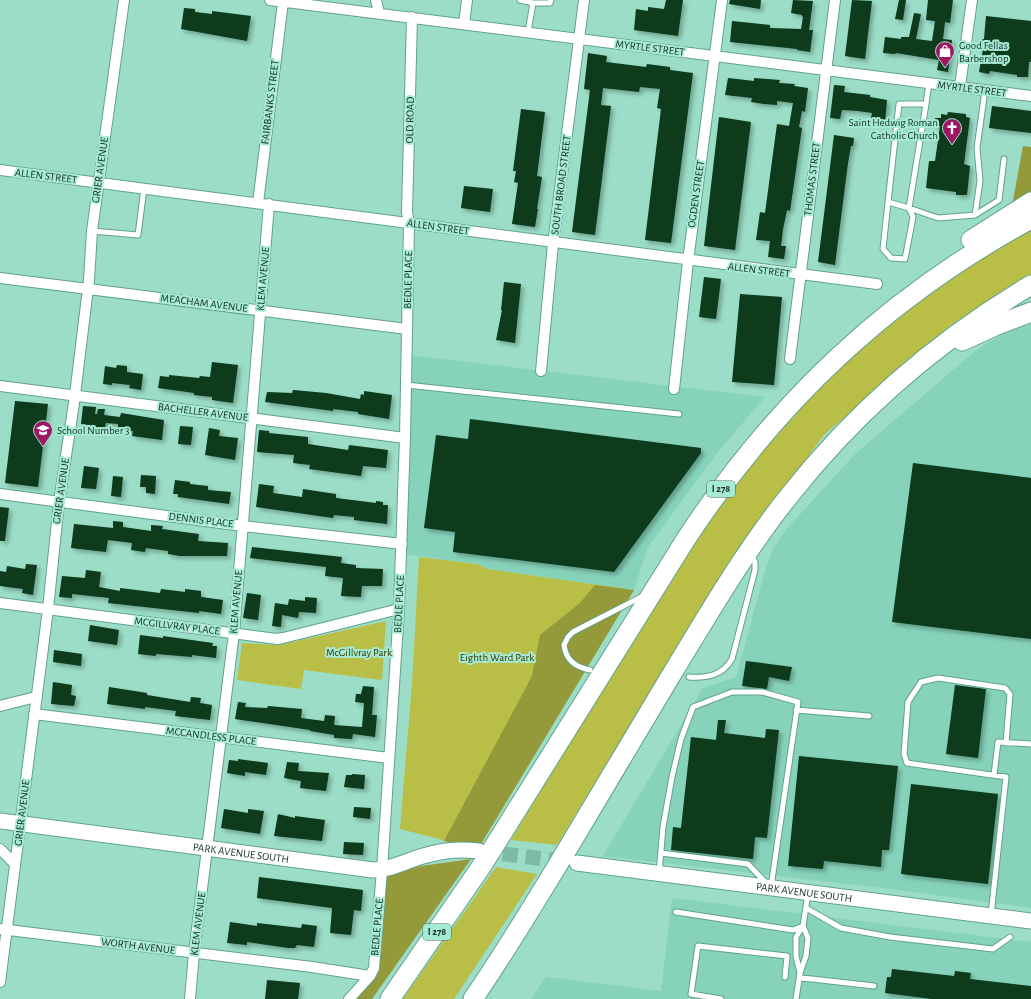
<svg xmlns="http://www.w3.org/2000/svg" width="1031" height="999" font-family="'Alegreya Sans',sans-serif">
<style>
.built{fill:#86d2ba}
.green{fill:#b9bf46}
.forest{fill:#94993a}
.building{fill:#083a1c;filter:url(#shadow)}
.lines{fill:none;stroke-linecap:round;stroke-linejoin:round}
.secondary-tunnel{stroke:#80baa7;stroke-width:15;stroke-dasharray:15 8;stroke-linecap:butt}
.lane-casing{stroke:#61a28e;stroke-width:7}
.street-casing{stroke:#61a28e;stroke-width:12}
.secondary-casing{stroke:#61a28e;stroke-width:17}
.highway-casing{stroke:#61a28e;stroke-width:21}
.lane{stroke:#fff;stroke-width:5}
.street{stroke:#fff;stroke-width:10}
.secondary{stroke:#fff;stroke-width:15}
.highway{stroke:#fff;stroke-width:19}
.labels{text-anchor:middle;dominant-baseline:central;stroke-width:4;stroke-linejoin:round;paint-order:stroke}
.shield{fill:#a7ead4;stroke:#40675b;stroke-width:1}
.shield-label{font-size:10px;font-weight:bold;fill:#142f27}
.poi-label{font-size:11px;fill:#142f27;stroke:#a7ead4;text-anchor:start}
.street-label{font-size:11px;fill:#142f27;stroke:#a7ead4}
.park-label{font-size:11px;fill:#353701;stroke:#a7ead4}
</style>
<defs>
<filter id="shadow"><feDropShadow dx="3" dy="3" stdDeviation="2" flood-color="#0004"/></filter>
</defs>
<rect width="100%" height="100%" fill="#9bddc7"/>
<path class="built" d="M 1031,324 L 1031,908 L 883,888 L 603,856 L 703,688 L 736,677 L 766,568 L 773,549 L 784,532 L 855,454 L 975,351 L 1003,334 Z
M 407,355 L 765,397 L 717,453 L 648,547 L 634,590 L 488,569 L 477,564 L 403,554 Z
M 672,898 L 1031,942 L 1031,999 L 531,999 L 546,977 L 661,991 Z"/>
<path class="green" d="M 1031,227 L 1031,274 L 948,327 L 824,435 L 727,565 L 557,845 L 511,840 L 571,741 L 705,525 L 782,426 L 847,356 L 925,295 Z
M 419,557 L 477,564 L 488,569 L 634,590 L 478,849 L 400,829 L 412,684 Z
M 386,621 L 382,680 L 304,670 L 301,689 L 237,680 L 242,643 L 279,645 Z
M 496,867 L 537,874 L 454,999 L 403,999 Z"/>
<path class="forest" d="M 1023,146 L 1031,147 L 1031,195 L 1012,206 Z
M 595,585 L 634,590 L 478,849 L 444,841 L 532,676 L 540,635 L 580,603 Z
M 471,859 L 372,999 L 352,999 L 375,973 L 386,871 Z"/>
<path class="building" d="M 666,0 L 683,0 L 678,36 L 634,30 L 636,9 L 648,11 L 648,7 L 664,9 Z
M 730,0 L 761,0 L 760,9 L 729,4 Z
M 793,0 L 813,1 L 809,30 L 813,30 L 810,52 L 797,50 L 797,49 L 730,42 L 732,21 L 770,25 L 770,28 L 801,29 L 803,17 L 802,16 L 802,15 L 791,13 Z
M 852,0 L 872,1 L 865,59 L 845,56 Z
M 899,0 L 906,0 L 903,20 L 895,19 Z
M 928,0 L 953,0 L 950,23 L 945,22 L 943,39 L 952,40 L 948,72 L 937,70 L 939,60 L 896,53 L 895,54 L 883,53 L 885,37 L 901,39 L 901,37 L 909,37 L 914,13 L 921,14 L 916,39 L 932,41 L 935,21 L 926,20 Z
M 184,8 L 195,9 L 195,12 L 212,14 L 212,11 L 251,16 L 247,41 L 181,29 Z
M 986,16 L 1031,21 L 1031,62 L 1029,62 L 1028,77 L 1017,77 L 1017,75 L 990,71 L 989,74 L 979,72 L 983,49 L 980,47 L 981,40 L 984,39 Z
M 588,53 L 607,56 L 606,62 L 646,67 L 647,64 L 670,67 L 670,70 L 693,73 L 671,243 L 645,240 L 661,109 L 657,108 L 660,89 L 640,87 L 639,92 L 603,88 L 601,105 L 611,106 L 595,235 L 572,232 L 590,90 L 584,89 Z
M 728,78 L 754,81 L 754,78 L 780,80 L 779,83 L 795,84 L 794,86 L 808,88 L 805,112 L 802,111 L 799,127 L 802,128 L 790,211 L 787,210 L 783,229 L 781,246 L 786,246 L 784,259 L 768,257 L 770,241 L 756,240 L 760,212 L 765,213 L 777,124 L 789,126 L 793,103 L 777,101 L 777,105 L 764,104 L 751,102 L 752,98 L 725,95 Z
M 834,85 L 845,86 L 844,92 L 870,95 L 870,97 L 887,100 L 885,122 L 873,120 L 873,118 L 871,118 L 872,113 L 858,111 L 842,110 L 840,119 L 830,118 Z
M 992,106 L 1031,111 L 1031,133 L 989,128 Z
M 521,109 L 545,112 L 537,176 L 542,177 L 537,209 L 538,209 L 535,227 L 512,224 L 518,183 L 514,182 L 516,171 L 513,171 Z
M 948,112 L 966,114 L 966,117 L 970,118 L 964,164 L 970,166 L 967,195 L 956,195 L 956,192 L 926,188 L 929,161 L 935,161 L 940,126 L 934,126 L 935,118 L 941,118 L 941,114 L 947,115 Z
M 719,117 L 751,122 L 735,250 L 704,246 Z
M 834,135 L 854,138 L 853,146 L 851,146 L 848,163 L 835,265 L 818,262 Z
M 464,186 L 493,189 L 490,212 L 461,208 Z
M 704,277 L 721,279 L 716,319 L 699,317 Z
M 504,282 L 521,284 L 515,343 L 496,340 L 502,310 L 501,310 Z
M 740,294 L 782,297 L 774,385 L 732,382 Z
M 212,362 L 238,365 L 233,403 L 212,400 L 212,397 L 194,395 L 194,393 L 158,388 L 160,376 L 169,377 L 169,375 L 199,378 L 200,376 L 210,377 Z
M 117,365 L 127,366 L 127,372 L 143,374 L 141,390 L 129,388 L 130,385 L 112,383 L 112,385 L 103,384 L 105,366 L 116,368 Z
M 293,390 L 326,393 L 360,399 L 361,394 L 364,395 L 364,391 L 392,395 L 389,419 L 358,414 L 358,412 L 333,409 L 333,411 L 265,402 L 267,392 L 292,393 Z
M 15,401 L 48,404 L 38,487 L 5,483 Z
M 83,406 L 96,407 L 95,414 L 97,414 L 98,409 L 105,409 L 104,415 L 120,417 L 121,413 L 164,420 L 162,440 L 132,436 L 133,431 L 119,429 L 118,428 L 118,424 L 106,423 L 105,427 L 103,427 L 103,432 L 96,431 L 96,426 L 81,424 Z
M 470,419 L 701,448 L 701,453 L 614,572 L 453,552 L 455,532 L 424,528 L 436,435 L 468,439 Z
M 180,426 L 193,427 L 191,445 L 178,444 Z
M 209,428 L 220,430 L 219,436 L 238,438 L 235,460 L 205,455 Z
M 259,430 L 269,431 L 269,433 L 308,437 L 308,444 L 348,450 L 349,445 L 388,450 L 386,468 L 363,466 L 361,476 L 309,469 L 310,465 L 293,463 L 294,455 L 257,452 Z
M 913,463 L 1031,478 L 1031,639 L 892,622 Z
M 84,466 L 99,468 L 96,489 L 81,488 Z
M 141,475 L 156,476 L 155,494 L 146,493 L 146,487 L 140,487 Z
M 113,476 L 123,477 L 121,497 L 111,496 Z
M 175,480 L 190,482 L 190,484 L 208,486 L 208,490 L 231,492 L 229,504 L 178,497 L 178,494 L 173,494 Z
M 259,484 L 274,486 L 273,493 L 302,497 L 303,489 L 336,494 L 336,498 L 376,503 L 376,501 L 383,502 L 383,505 L 388,505 L 387,524 L 354,520 L 354,517 L 334,515 L 333,518 L 256,507 Z
M 0,507 L 9,508 L 5,541 L 0,541 Z
M 113,521 L 123,522 L 123,527 L 151,531 L 151,525 L 163,526 L 162,529 L 199,534 L 198,541 L 228,543 L 227,556 L 180,556 L 168,554 L 168,551 L 146,548 L 145,552 L 131,550 L 132,543 L 108,540 L 106,552 L 71,548 L 74,524 L 113,528 Z
M 252,547 L 342,557 L 341,563 L 356,565 L 356,568 L 383,569 L 382,586 L 362,586 L 361,597 L 341,596 L 343,578 L 325,576 L 326,567 L 250,558 Z
M 26,564 L 37,565 L 33,595 L 22,593 L 23,589 L 0,586 L 0,571 L 6,572 L 7,566 L 25,569 Z
M 86,570 L 101,572 L 99,587 L 120,591 L 120,588 L 160,593 L 161,589 L 185,592 L 185,589 L 201,591 L 201,597 L 223,600 L 221,614 L 199,611 L 199,613 L 108,603 L 109,598 L 72,594 L 72,598 L 59,597 L 62,576 L 85,578 Z
M 247,593 L 261,595 L 258,620 L 243,618 Z
M 305,597 L 317,598 L 316,613 L 299,612 L 298,618 L 282,615 L 281,627 L 272,626 L 275,603 L 288,605 L 289,599 L 305,601 Z
M 90,625 L 119,630 L 117,645 L 88,641 Z
M 140,635 L 163,638 L 163,636 L 213,643 L 212,646 L 217,646 L 216,658 L 192,655 L 192,657 L 156,654 L 156,656 L 138,654 Z
M 54,650 L 82,654 L 81,666 L 53,662 Z
M 746,661 L 792,667 L 789,681 L 769,677 L 767,689 L 742,686 Z
M 53,682 L 72,685 L 71,695 L 76,696 L 74,706 L 51,704 Z
M 955,685 L 986,689 L 978,758 L 946,754 Z
M 363,686 L 374,687 L 372,715 L 377,715 L 375,737 L 353,734 L 352,739 L 334,738 L 334,735 L 310,731 L 310,730 L 235,719 L 238,702 L 246,703 L 245,707 L 267,708 L 268,706 L 302,709 L 301,718 L 324,721 L 325,715 L 335,716 L 334,725 L 362,727 L 364,703 L 355,702 L 356,694 L 361,694 Z
M 109,687 L 147,693 L 147,695 L 190,702 L 191,697 L 201,698 L 200,703 L 212,705 L 210,720 L 175,716 L 176,711 L 145,707 L 145,709 L 107,704 Z
M 718,720 L 726,720 L 724,733 L 765,738 L 766,729 L 779,730 L 767,838 L 755,837 L 753,859 L 671,850 L 673,827 L 681,828 L 691,737 L 716,740 Z
M 799,756 L 898,766 L 889,850 L 882,850 L 881,867 L 824,861 L 823,869 L 788,866 Z
M 238,759 L 268,763 L 266,775 L 245,772 L 245,776 L 227,773 L 229,760 L 238,761 Z
M 287,762 L 299,763 L 298,771 L 329,773 L 326,791 L 300,788 L 301,781 L 284,778 Z
M 352,774 L 365,775 L 364,789 L 344,787 L 346,775 L 352,775 Z
M 911,784 L 998,794 L 988,884 L 901,874 Z
M 354,807 L 371,808 L 370,819 L 353,817 Z
M 224,809 L 248,813 L 248,809 L 264,811 L 260,834 L 221,828 Z
M 278,814 L 295,818 L 295,816 L 325,820 L 322,841 L 274,836 Z
M 344,842 L 364,843 L 363,855 L 343,854 Z
M 259,877 L 363,890 L 361,911 L 354,910 L 351,935 L 330,933 L 332,908 L 257,898 Z
M 230,922 L 257,926 L 257,923 L 301,928 L 302,924 L 317,926 L 314,947 L 297,945 L 295,948 L 288,948 L 247,942 L 247,945 L 227,943 Z
M 892,969 L 954,976 L 955,971 L 971,973 L 970,979 L 1031,986 L 1031,999 L 932,999 L 885,993 L 887,977 L 891,977 Z
M 267,980 L 300,983 L 298,999 L 265,999 Z"/>
<g class="lines">
<path class="secondary-tunnel" d="M 480,851 L 569,862"/>
<g class="lane-casing">
<path id="lane" d="M 520,0 L 533,3 L 550,3 L 551,0
M 528,32 L 533,3
M 926,104 L 909,208 L 913,217 L 905,259 L 891,258 L 883,249 L 888,202 L 909,208 L 938,218 L 975,215 L 999,200 L 1004,159
M 888,202 L 899,104 L 926,104 L 929,83
M 975,215 L 980,181 L 977,148 L 985,90
M 92,231 L 138,235 L 144,188
M 406,385 L 679,414
M 590,670 C 576,667 566,661 564,645 L 568,637 L 573,632 L 643,596
M 689,677 C 707,678 722,676 732,659 L 755,570 L 755,562 L 751,554
M 796,710 L 869,716
M 994,775 L 998,742 L 1031,744
M 661,853 L 748,864 L 766,883
M 659,873 L 663,827 L 672,777 L 681,739 L 693,707 L 732,692 L 762,692 L 798,702 L 771,887
M 806,908 L 841,928 L 890,937 L 993,949 L 1010,937
M 676,912 L 793,930 L 803,926
M 991,915 L 1006,777 L 907,763 L 904,754 L 908,702 L 921,682 L 938,678 L 1005,688 L 1010,694 L 1006,743
M 800,973 L 796,956 L 796,937 L 803,926 L 808,893
M 799,978 L 812,979 L 874,986
M 721,999 L 691,994 L 698,946 L 787,956 L 785,977
M 796,999 L 800,973 L 806,956 L 808,938 L 803,926"/>
</g>
<g class="street-casing">
<path id="street" d="M 270,0 L 1031,96
M 376,0 L 379,13
M 464,24 L 467,0
M 960,86 L 972,0
M 0,170 C 292,207 584,248 877,284
M 258,203 L 283,2
M 0,278 L 407,329
M 790,359 L 835,0
M 541,371 L 553,244 L 584,0
M 0,386 L 405,438
M 674,389 L 688,261 L 722,0
M 0,494 L 243,526 L 402,544
M 0,603 L 277,639 L 283,638 L 399,609
M 0,706 L 36,697
M 34,714 L 389,758
M 0,849 L 15,864
M 0,929 L 312,967 L 370,976
M 0,982 L 48,609 L 59,502 L 74,403 L 89,280 L 92,231 L 124,0
M 190,999 L 194,953 L 234,633 L 269,204
M 349,999 L 370,976 L 374,968 L 382,870 L 399,609 L 405,438 L 409,223 L 407,212 L 412,17"/>
</g>
<g class="secondary-casing">
<g id="secondary">
<path id="s1" d="M 0,821 L 373,870 C 392,870 409,859 427,855 C 444,850 462,849 479,851"/>
<path id="s2" d="M 577,863 L 1031,921"/>
</g>
</g>
<g class="highway-casing">
<path id="highway" d="M 971,240 L 1031,202
M 962,341 L 995,326 L 1031,312
M 390,999 L 483,864 L 686,539 C 776,402 887,297 1031,219
M 473,999 C 508,948 539,896 571,843 C 604,788 637,732 670,677 C 708,615 744,552 789,496 C 856,411 939,340 1031,285"/>
</g>
<use href="#lane" class="lane"/>
<use href="#street" class="street"/>
<use href="#secondary" class="secondary"/>
<use href="#highway" class="highway"/>
</g>
<defs>
<g id="shop-pin" transform="scale(1)"><path d="M0 17L-7.5 6A9.5 9.5 0 1 1 7.5 6Z" fill="#9e1664" stroke="#a7ead4"/><path d="M-5-2.5h2.3a2.7 3.5 0 0 1 5.4 0H5L5.5 6h-11ZM-1.5-2.5h3a1.5 2.3 0 0 0-3 0Z" fill="#fff"/></g>
<g id="church-pin" transform="scale(1)"><path d="M0 17L-7.5 6A9.5 9.5 0 1 1 7.5 6Z" fill="#9e1664" stroke="#a7ead4"/><path d="M-1.2-6h2.4v3.5h3.3v2.4h-3.3V6h-2.4V-.1h-3.3v-2.4h3.3Z" fill="#fff"/></g>
<g id="school-pin" transform="scale(1)"><path d="M0 17L-7.5 6A9.5 9.5 0 1 1 7.5 6Z" fill="#9e1664" stroke="#a7ead4"/><path d="M0-5L7-2L0 1L-7-2ZM-4 1L0 2.5L4 1V4Q0 6-4 4Z" fill="#fff"/></g>
</defs>
<g fill-rule="evenodd">
<use href="#shop-pin" x="945" y="51"/>
<use href="#church-pin" x="952" y="128"/>
<use href="#school-pin" x="43" y="430"/>
</g>
<g class="labels">
<g class="shield">
<rect x="707" y="481" width="28" height="16" rx="3"/>
<rect x="423" y="924" width="28" height="16" rx="3"/>
</g>
<g class="shield-label">
<text x="721" y="489">I 278</text>
<text x="437" y="932">I 278</text>
</g>
<g class="poi-label">
<text x="959" y="45">Good Fellas<tspan x="959" dy="13">Barbershop</tspan></text>
<text x="938" y="122" text-anchor="end">Saint Hedwig Roman<tspan x="938" dy="13">Catholic Church</tspan></text>
<text x="57" y="430">School Number 3</text>
</g>
<g class="street-label">
<text transform="translate(650 48) rotate(7)">MYRTLE STREET</text>
<text transform="translate(972 89) rotate(7)">MYRTLE STREET</text>
<text transform="translate(270 102) rotate(-83)">FAIRBANKS STREET</text>
<text transform="translate(410 120) rotate(-89)">OLD ROAD</text>
<text transform="translate(100 170) rotate(-82)">GRIER AVENUE</text>
<text transform="translate(46 176) rotate(7)">ALLEN STREET</text>
<text transform="translate(812 179) rotate(-83)">THOMAS STREET</text>
<text transform="translate(561 185) rotate(-83)">SOUTH BROAD STREET</text>
<text transform="translate(696 194) rotate(-82)">OGDEN STREET</text>
<text transform="translate(438 227) rotate(8)">ALLEN STREET</text>
<text transform="translate(759 270) rotate(7)">ALLEN STREET</text>
<text transform="translate(263 279) rotate(-85)">KLEM AVENUE</text>
<text transform="translate(408 280) rotate(-89)">BEDLE PLACE</text>
<text transform="translate(204 303) rotate(7)">MEACHAM AVENUE</text>
<text transform="translate(203 412) rotate(7)">BACHELLER AVENUE</text>
<text transform="translate(61 491) rotate(-82)">GRIER AVENUE</text>
<text transform="translate(201 520) rotate(7)">DENNIS PLACE</text>
<text transform="translate(236 602) rotate(-85)">KLEM AVENUE</text>
<text transform="translate(399 604) rotate(-87)">BEDLE PLACE</text>
<text transform="translate(177 626) rotate(7)">MCGILLVRAY PLACE</text>
<text transform="translate(211 736) rotate(7)">MCCANDLESS PLACE</text>
<text transform="translate(22 813) rotate(-83)">GRIER AVENUE</text>
<text stroke="none"><textPath href="#s1" startOffset="243">PARK AVENUE SOUTH</textPath></text>
<text stroke="none"><textPath href="#s2" startOffset="229">PARK AVENUE SOUTH</textPath></text>
<text transform="translate(198 924) rotate(-83)">KLEM AVENUE</text>
<text transform="translate(377 927) rotate(-85)">BEDLE PLACE</text>
<text transform="translate(138 946) rotate(7)">WORTH AVENUE</text>
</g>
<g class="park-label">
<text x="359" y="652">McGillvray Park</text>
<text x="497" y="657">Eighth Ward Park</text>
</g>
</g>
</svg>
